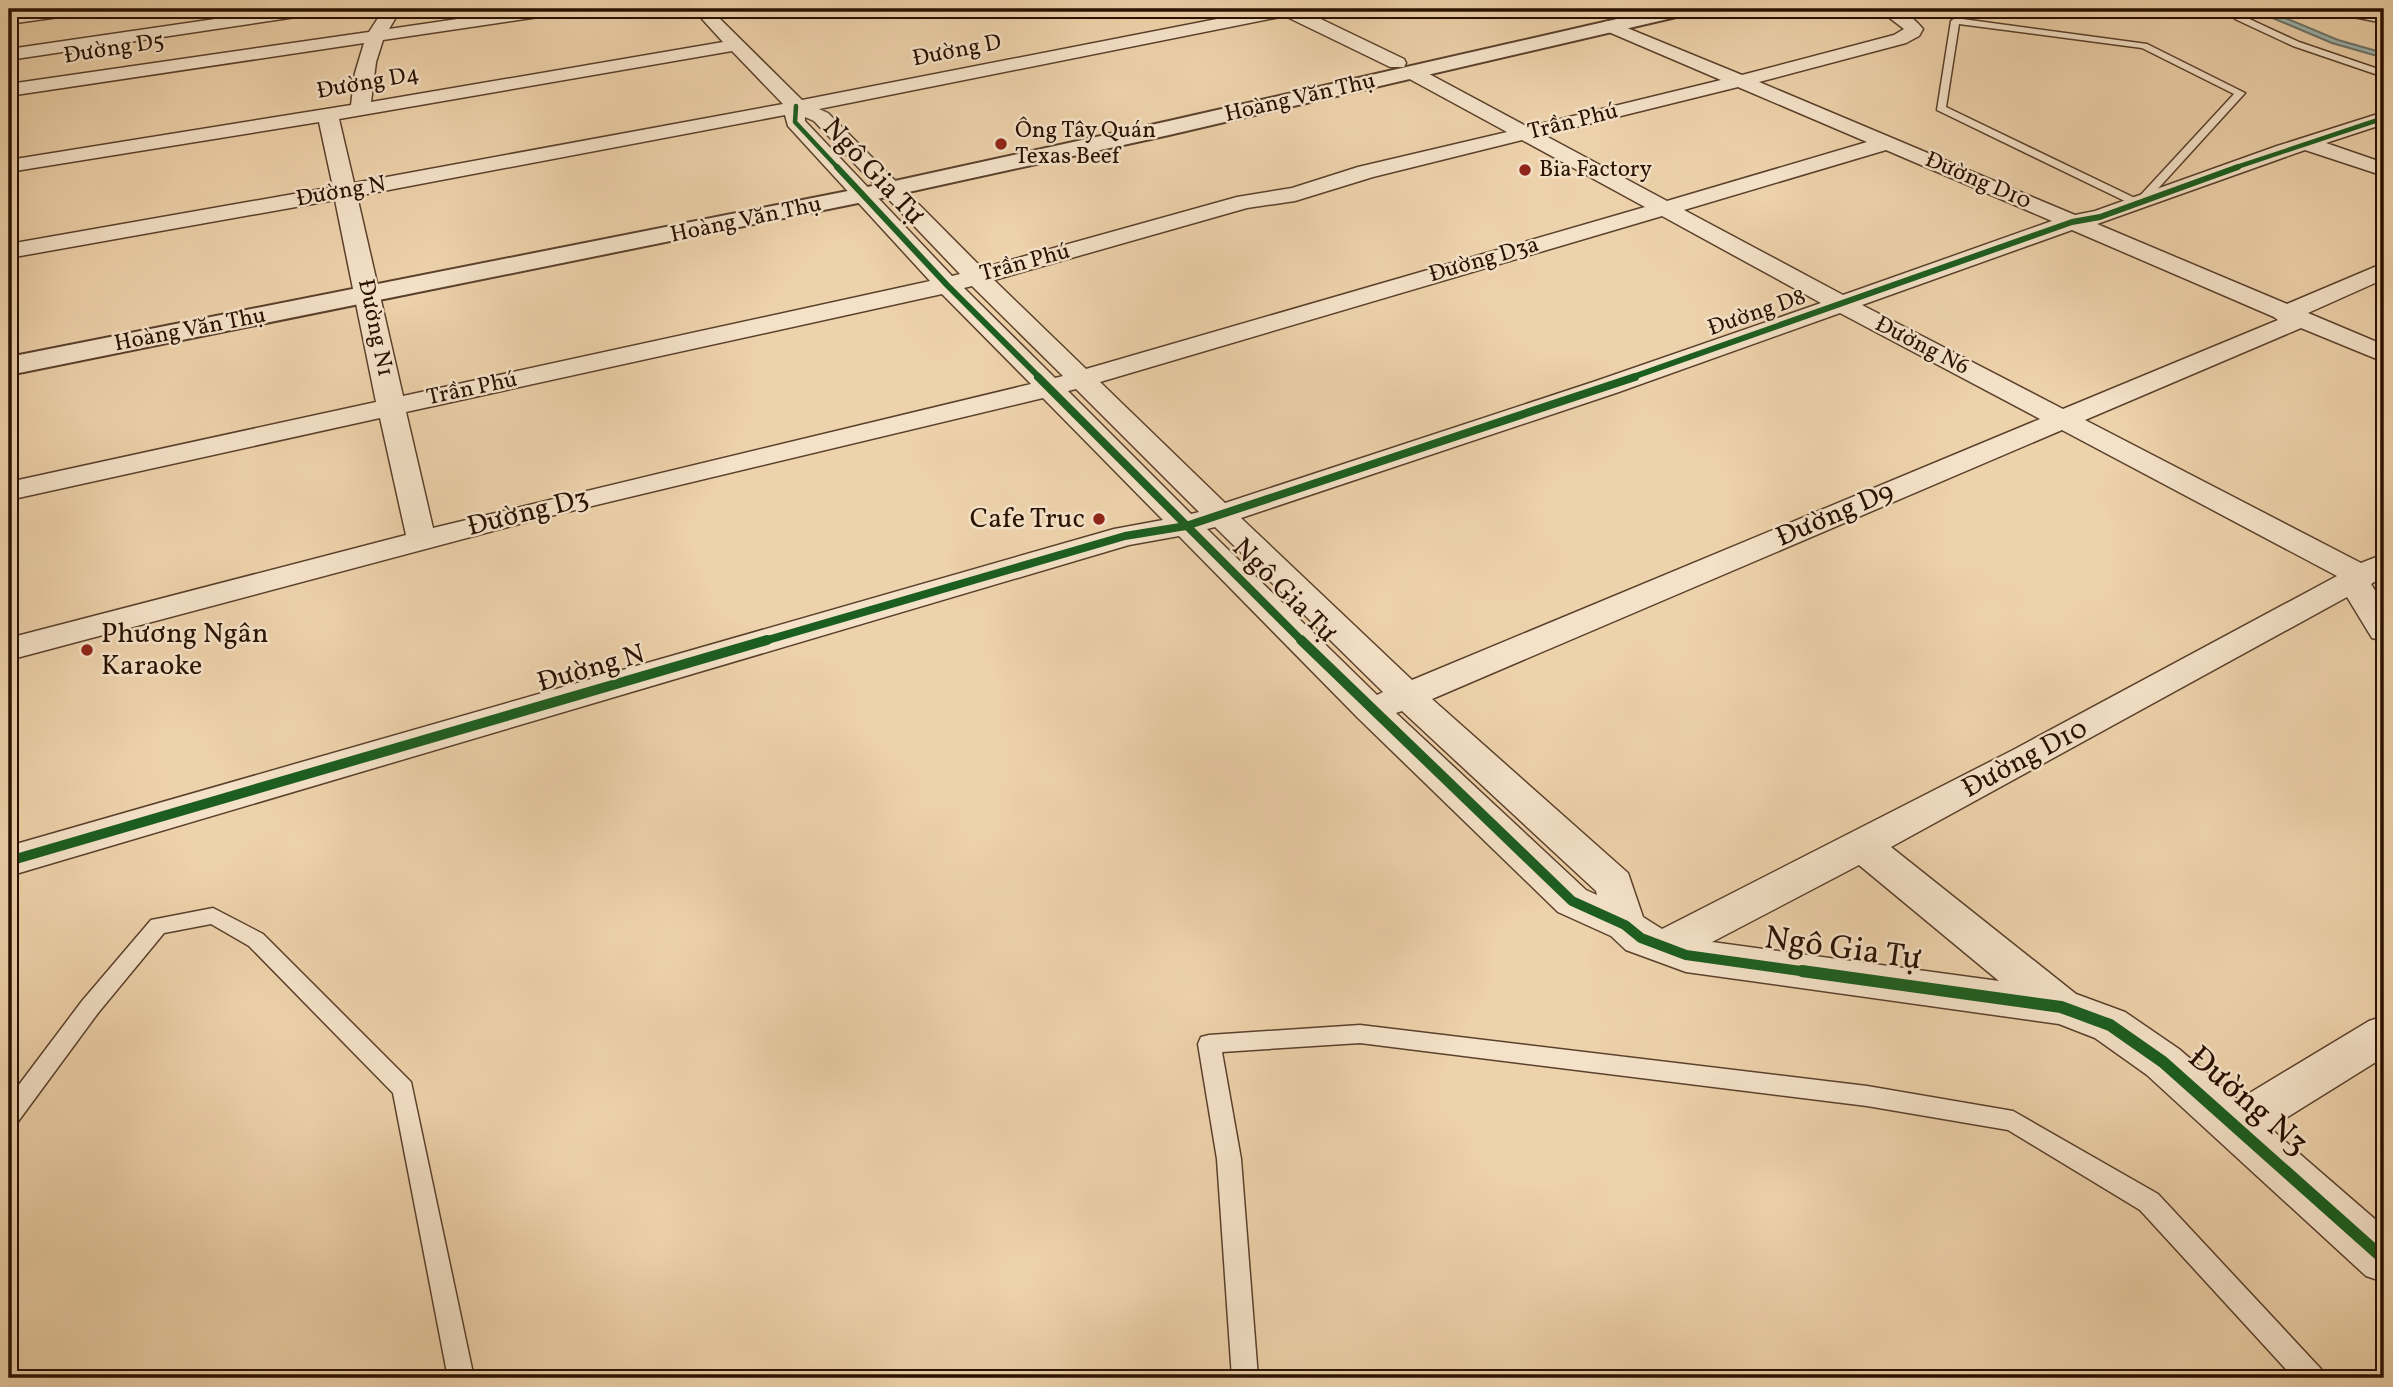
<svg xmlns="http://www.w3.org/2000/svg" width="2393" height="1387" font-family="Vollkorn,serif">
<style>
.water{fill:#9bb6b0;stroke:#6d746a;stroke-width:2}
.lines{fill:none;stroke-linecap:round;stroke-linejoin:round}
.service-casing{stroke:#5a402b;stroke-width:3}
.minor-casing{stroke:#5a402b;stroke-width:3}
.tertiary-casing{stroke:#5a402b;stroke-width:4}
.service{fill:#f4e2c8;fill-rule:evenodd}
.minor{fill:#f4e2c8;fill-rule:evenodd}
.tertiary{fill:#f4e2c8;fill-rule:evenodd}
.cycleway-far4-casing{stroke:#f4e2c8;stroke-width:7}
.cycleway-far3-casing{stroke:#f4e2c8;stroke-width:9}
.cycleway-far2-casing{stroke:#f4e2c8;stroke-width:11}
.cycleway-far1-casing{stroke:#f4e2c8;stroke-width:14}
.cycleway-casing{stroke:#f4e2c8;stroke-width:17}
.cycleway-far4{stroke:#1b5e20;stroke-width:4.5}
.cycleway-far3{stroke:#1b5e20;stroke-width:6}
.cycleway-far2{stroke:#1b5e20;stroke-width:8}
.cycleway-far1{stroke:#1b5e20;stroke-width:10}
.cycleway{stroke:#1b5e20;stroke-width:12}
.poi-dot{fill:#8f2418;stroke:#f4e2c8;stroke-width:2.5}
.labels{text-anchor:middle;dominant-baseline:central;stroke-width:5;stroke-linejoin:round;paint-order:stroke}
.far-street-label{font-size:23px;fill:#291000;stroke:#f4e2c8}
.far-poi-label{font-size:23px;fill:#291000;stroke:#f4e2c8;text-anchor:start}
.street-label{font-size:28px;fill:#291000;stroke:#f4e2c8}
.poi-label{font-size:28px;fill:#291000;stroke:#f4e2c8;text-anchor:end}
.near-street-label{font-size:33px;fill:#291000;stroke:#f4e2c8}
</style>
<rect width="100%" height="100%" fill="#eed2ab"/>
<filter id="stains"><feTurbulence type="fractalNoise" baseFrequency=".00286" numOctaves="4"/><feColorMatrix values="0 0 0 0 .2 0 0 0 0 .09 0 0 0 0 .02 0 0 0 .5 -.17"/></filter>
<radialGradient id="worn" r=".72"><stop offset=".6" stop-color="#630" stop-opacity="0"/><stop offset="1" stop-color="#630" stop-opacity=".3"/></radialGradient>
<path class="water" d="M 2251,9 L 2264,9 L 2338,40 L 2384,53 L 2384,58 L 2332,43 Z"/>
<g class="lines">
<g class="service-casing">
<path id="service" d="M 1889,9 L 1964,11 L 1968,14 L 1964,17 L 1892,14 Z
M 2237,10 L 2243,10 L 2243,16 L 2299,42 L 2384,71 L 2384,77 L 2293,46 L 2235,19 Z
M 1955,18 L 2147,44 L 2245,93 L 2144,204 L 2133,205 L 1937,110 L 1951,21 ZM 1959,24 L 2142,48 L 2234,94 L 2137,199 L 1946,107 Z
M 213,908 L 263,934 L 411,1082 L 474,1378 L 448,1378 L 393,1093 L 249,946 L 211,924 L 164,933 L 98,1013 L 17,1123 L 9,1126 L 9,1098 L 82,1001 L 151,920 Z
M 1360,1025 L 1867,1086 L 2013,1111 L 2158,1194 L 2321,1369 L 2325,1378 L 2294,1378 L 2140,1210 L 2008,1130 L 1867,1106 L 1360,1043 L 1222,1052 L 1241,1159 L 1258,1378 L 1232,1378 L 1217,1159 L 1198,1044 L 1201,1037 L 1209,1035 Z"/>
</g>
<g class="minor-casing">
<path id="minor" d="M 45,9 L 89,9 L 80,14 L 9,24 L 9,14 Z
M 283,9 L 325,9 L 316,14 L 9,60 L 9,49 Z
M 525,9 L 568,9 L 559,14 L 383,40 L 376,62 L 371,102 L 723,42 L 693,9 L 710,9 L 802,100 L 1268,9 L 1300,9 L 1404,59 L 1406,63 L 1404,67 L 1390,67 L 1285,16 L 819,109 L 828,113 L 982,268 L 1237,197 L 1292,188 L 1358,167 L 1507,132 L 1404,76 L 1402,72 L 1404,68 L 1418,68 L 1528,127 L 1721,80 L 1604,30 L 1601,26 L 1604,22 L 1610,21 L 1742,75 L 1894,35 L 1904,29 L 1878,9 C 1898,8 1910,13 1923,29 L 1919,36 L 1906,43 L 1759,82 L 2075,215 L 2095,211 L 2277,146 L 2384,112 L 2384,124 L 2326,143 L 2384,163 L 2384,176 L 2305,150 L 2097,224 L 2287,304 L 2384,263 L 2384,279 L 2308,313 L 2384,345 L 2384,362 L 2301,328 L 2085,420 L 2361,563 L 2384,554 L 2384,576 L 2371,584 L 2384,605 L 2384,641 L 2372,638 L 2347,597 L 1891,847 L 2076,994 L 2125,1012 L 2179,1049 L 2238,1100 L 2369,1021 L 2384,1016 L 2384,1057 L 2270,1128 L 2384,1227 L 2384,1282 L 2366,1276 L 2147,1075 L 2095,1038 L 2059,1024 L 1686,972 L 1626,950 L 1611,936 L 1558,912 L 1358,718 L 1179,536 L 1129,545 L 9,876 L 9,846 L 1114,529 L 1163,520 L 1043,398 L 542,518 L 9,660 L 9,638 L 406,535 L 380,418 L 9,500 L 9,482 L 376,402 L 335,200 L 9,258 L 9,244 L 333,187 L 319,122 L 9,172 L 9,160 L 351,105 L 355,73 L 364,43 L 9,96 L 9,84 L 369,32 L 380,15 L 386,14 L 395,19 L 389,29 ZM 732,51 L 783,104 L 354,183 L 339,119 ZM 1738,87 L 1867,142 L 1667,201 L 1544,135 ZM 785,115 L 788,126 L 930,281 L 403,396 L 357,196 ZM 805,117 L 814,121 L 960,274 L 952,276 L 805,121 ZM 1522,140 L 1645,207 L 1086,369 L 994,280 L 1247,208 L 1295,201 L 1373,177 ZM 1886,150 L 2052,221 L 1843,295 L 1684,210 ZM 1662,216 L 1821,303 L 1596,381 L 1225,503 L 1100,382 ZM 2072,230 L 2274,317 L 2278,320 L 2063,409 L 1862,305 ZM 972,286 L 1063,376 L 1055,378 L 964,288 ZM 942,294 L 1031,384 L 433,528 L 406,412 ZM 1840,313 L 2040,419 L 1412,680 L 1241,518 L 1616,393 ZM 1076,389 L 1199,512 L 1191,514 L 1068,391 ZM 2062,430 L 2337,576 L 2013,750 L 1662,929 L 1643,917 L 1628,873 L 1432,699 ZM 1215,527 L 1383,692 L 1377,695 L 1207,529 ZM 1402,711 L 1596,891 L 1597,895 L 1586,890 L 1396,713 ZM 1859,865 L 1999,981 L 1712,942 Z
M 2330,9 L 2364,9 L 2384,13 L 2384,23 L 2333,13 Z"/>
</g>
<g class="tertiary-casing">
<path id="tertiary" d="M 1661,9 L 1694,9 L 1685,15 L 1169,135 L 863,202 L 9,375 L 9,357 L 863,188 L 1169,121 Z"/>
</g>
<use href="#service" class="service"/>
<use href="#minor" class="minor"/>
<use href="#tertiary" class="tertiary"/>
<g class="cycleway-far4-casing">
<path id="cycleway-far4" d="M 796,106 L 795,122 L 838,168
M 2234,168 L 2384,118"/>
</g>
<g class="cycleway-far3-casing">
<path id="cycleway-far3" d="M 837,167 L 947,285 L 1040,378
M 1630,378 L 2072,222 L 2100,217 L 2238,167"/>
</g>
<g class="cycleway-far2-casing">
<path id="cycleway-far2" d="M 1038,377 L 1303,642
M 761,642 L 1125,536 L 1186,526 L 1635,377"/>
</g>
<g class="cycleway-far1-casing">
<path id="cycleway-far1" d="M 1301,640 L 1572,901 L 1625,925 L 1641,938 L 1686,955 L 1815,973
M 9,861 L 767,640"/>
</g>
<g class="cycleway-casing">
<path id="cycleway" d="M 1802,971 L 2061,1007 L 2110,1025 L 2163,1062 L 2384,1259"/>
</g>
<use href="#cycleway-far4" class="cycleway-far4"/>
<use href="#cycleway-far3" class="cycleway-far3"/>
<use href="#cycleway-far2" class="cycleway-far2"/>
<use href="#cycleway-far1" class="cycleway-far1"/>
<use href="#cycleway" class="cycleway"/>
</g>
<g class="poi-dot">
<circle cx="1001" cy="144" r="7"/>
<circle cx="1525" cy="170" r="7"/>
<circle cx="1099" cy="519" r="7"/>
<circle cx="87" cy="650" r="7"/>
</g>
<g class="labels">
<g class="far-street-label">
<text transform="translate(114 49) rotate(-9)">Đường D5</text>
<text transform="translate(957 51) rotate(-11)">Đường D</text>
<text transform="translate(368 83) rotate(-10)">Đường D4</text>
<text transform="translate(1300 98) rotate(-13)">Hoàng Văn Thụ</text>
<text transform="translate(1573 122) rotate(-14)">Trần Phú</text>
<text transform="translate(1978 181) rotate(23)">Đường D10</text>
<text transform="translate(341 192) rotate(-10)">Đường N</text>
<text transform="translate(746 220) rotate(-12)">Hoàng Văn Thụ</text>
<text transform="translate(1484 260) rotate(-16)">Đường D3a</text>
<text transform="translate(1025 263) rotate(-15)">Trần Phú</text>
<text transform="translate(1757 313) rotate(-19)">Đường D8</text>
<text transform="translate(375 328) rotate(78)">Đường N1</text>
<text transform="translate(190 330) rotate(-11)">Hoàng Văn Thụ</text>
<text transform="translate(1922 346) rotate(27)">Đường N6</text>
<text transform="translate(472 389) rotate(-12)">Trần Phú</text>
</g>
<g class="far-poi-label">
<text x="1015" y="131">Ông Tây Quán<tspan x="1015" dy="26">Texas Beef</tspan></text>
<text x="1539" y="170">Bia Factory</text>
</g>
<g class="street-label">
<text transform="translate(873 172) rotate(47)">Ngô Gia Tự</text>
<text transform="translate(528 513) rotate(-14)">Đường D3</text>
<text transform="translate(1835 515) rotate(-23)">Đường D9</text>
<text transform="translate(1284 591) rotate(45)">Ngô Gia Tự</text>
<text transform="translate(591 669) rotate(-16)">Đường N</text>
<text transform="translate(2025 759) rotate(-28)">Đường D10</text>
</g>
<g class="poi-label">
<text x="1085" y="519">Cafe Truc</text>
<text x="101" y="634" text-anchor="start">Phương Ngân<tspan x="101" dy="32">Karaoke</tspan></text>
</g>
<g class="near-street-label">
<text transform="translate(1843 950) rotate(8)">Ngô Gia Tự</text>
<text transform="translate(2247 1102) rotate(41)">Đường N3</text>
</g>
</g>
<rect width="2393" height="1387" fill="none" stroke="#eed2ab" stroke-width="35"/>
<rect x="10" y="10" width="2372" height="1366" fill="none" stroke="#291000" stroke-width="3.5"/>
<rect x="18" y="18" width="2358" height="1352" fill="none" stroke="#291000" stroke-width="2"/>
<rect width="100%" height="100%" filter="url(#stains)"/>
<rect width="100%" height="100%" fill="url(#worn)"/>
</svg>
